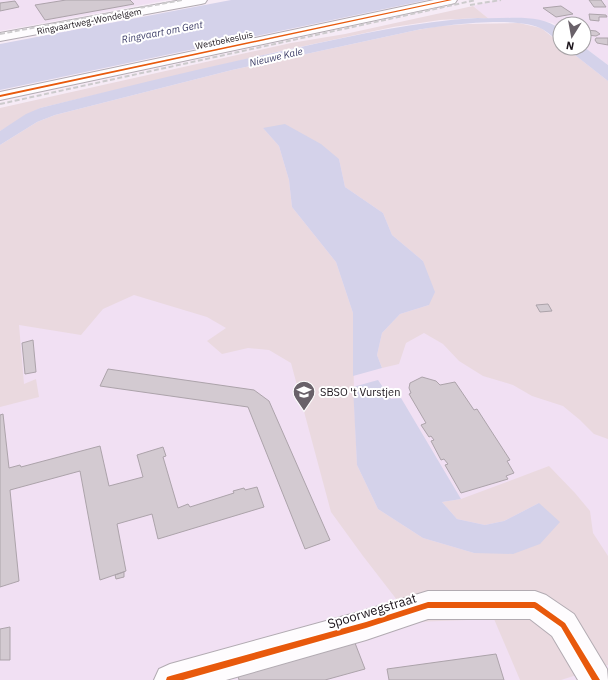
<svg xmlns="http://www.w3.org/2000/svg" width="608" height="680" font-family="'IBM Plex Sans',sans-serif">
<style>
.built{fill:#f1e0f3}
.green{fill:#ead9df}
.water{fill:#d4d2ea}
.building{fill:#d3cad1;stroke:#aca3aa}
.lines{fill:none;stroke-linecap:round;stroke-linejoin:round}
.minor-casing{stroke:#b2abb2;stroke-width:2}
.minor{fill:#fefcfe;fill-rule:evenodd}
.rail{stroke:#cdcbcd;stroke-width:2;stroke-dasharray:5 2.5;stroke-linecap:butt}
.cycleway-casing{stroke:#fff;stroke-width:3}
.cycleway{fill:#e8590c;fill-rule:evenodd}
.labels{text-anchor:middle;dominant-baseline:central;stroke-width:4;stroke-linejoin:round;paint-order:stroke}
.far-street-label{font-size:9px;fill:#1d161d;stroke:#fff}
.far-water-label{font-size:10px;font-style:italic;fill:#3d3e68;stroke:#fff}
.poi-label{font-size:11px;fill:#1d161d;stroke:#fff;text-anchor:start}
.near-street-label{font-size:13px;fill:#1d161d;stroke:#fff}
</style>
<rect width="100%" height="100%" fill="#f6ebf6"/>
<path class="built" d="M 0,0 L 168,0 L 0,31 Z
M 496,0 L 608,0 L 608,65 L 584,47 L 584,24 L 560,24 L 560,29 L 553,23 L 537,20 L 489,19 L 473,6 Z
M 560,43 L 560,48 L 566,48 L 608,81 L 608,680 L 0,680 L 0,145 Z"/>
<path class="green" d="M 473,6 L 489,19 L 478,18 L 440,20 L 393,27 L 276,52 L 40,108 L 0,131 L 0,108 L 291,43 L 345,34 Z
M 519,23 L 541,28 L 560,43 L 560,48 L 566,48 L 608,81 L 608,439 L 594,434 L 580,420 L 563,406 L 532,396 L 513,385 L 483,376 L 459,361 L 443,344 L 424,333 L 406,343 L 399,364 L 382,368 L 377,355 L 382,333 L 400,314 L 429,305 L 423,261 L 392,235 L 383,213 L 345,187 L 339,159 L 263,128 L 279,146 L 289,180 L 292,207 L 336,262 L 353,313 L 354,400 L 357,465 L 378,509 L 423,538 L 474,553 L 539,503 L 504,521 L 485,525 L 457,519 L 442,502 L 461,499 L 549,466 L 575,493 L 590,511 L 593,533 L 608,556 L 608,665 L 561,680 L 520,680 L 494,619 L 414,622 L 363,556 L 331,512 L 291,363 L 269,350 L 248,348 L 222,354 L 207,341 L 226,328 L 207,317 L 134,295 L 103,309 L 81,335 L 19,325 L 24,384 L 36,379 L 39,397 L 0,407 L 0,145 L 37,122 L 55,115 L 232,70 L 417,30 L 440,26 L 468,24 Z"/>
<path class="water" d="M 231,0 L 427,0 L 0,90 L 0,44 Z
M 478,18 C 504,20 538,12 560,29 L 560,43 C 554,38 547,31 540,28 C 514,16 445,25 417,30 L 232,70 L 55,115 L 37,122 L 0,145 L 0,131 L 26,114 L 40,108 C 125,87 210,66 296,48 C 357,35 416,21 478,18 Z
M 584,47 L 608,65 L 608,81 L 566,48 Z
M 285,124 L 321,144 L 339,159 L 345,187 L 383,213 L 392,235 L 423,261 L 435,292 L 429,305 L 400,314 L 382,333 L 377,355 L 382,368 L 353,376 L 353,313 L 336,262 L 292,207 L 289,180 L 279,146 L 263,128 Z
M 378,380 L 391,399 L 401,398 L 461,499 L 442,502 L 457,519 L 485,525 L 504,521 L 539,503 L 560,522 L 540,544 L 513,554 L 474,553 L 423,538 L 378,509 L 357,465 L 353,387 Z"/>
<path class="building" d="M 66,0 L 130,0 L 134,4 L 45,20 L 35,5 Z
M 589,0 L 601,0 L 606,7 L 594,7 Z
M 15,1 L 19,7 L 0,11 L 0,3 Z
M 561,6 L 573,14 L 556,17 L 543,8 Z
M 589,14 L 606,15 L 607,17 L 599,17 L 599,21 L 590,20 Z
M 587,30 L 596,31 L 600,34 L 596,36 L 587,35 L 584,32 Z
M 596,38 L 608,38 L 608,45 L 597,43 L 595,40 Z
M 548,304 L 552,311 L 540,312 L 536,305 Z
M 33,340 L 36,372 L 25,374 L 22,343 Z
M 108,369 L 254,390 L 269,401 L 330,540 L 305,549 L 248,407 L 100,386 Z
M 422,377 L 436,381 L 440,385 L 455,382 L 474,410 L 477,409 L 510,460 L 507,461 L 514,473 L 506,476 L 508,479 L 461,493 L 445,465 L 448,464 L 444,459 L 441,460 L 431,441 L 434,440 L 431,436 L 429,437 L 421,425 L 426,423 L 409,394 L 411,393 L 409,388 L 410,383 Z
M 3,414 L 9,468 L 20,465 L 21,467 L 100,446 L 109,486 L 143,477 L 137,455 L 163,447 L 166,456 L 163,457 L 178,508 L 188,504 L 190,507 L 234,493 L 233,491 L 244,488 L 245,490 L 257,487 L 264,507 L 158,539 L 152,514 L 117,524 L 126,571 L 100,580 L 80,471 L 10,490 L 19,581 L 0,587 L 0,415 Z
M 124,572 L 124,577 L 116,579 L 115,575 Z
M 10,627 L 10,660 L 0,660 L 0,629 Z
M 355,643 L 365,669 L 325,680 L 239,680 L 238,676 Z
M 496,654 L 504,680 L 389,680 L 387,669 Z"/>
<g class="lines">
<g class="minor-casing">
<path id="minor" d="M 182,0 L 207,0 L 205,3 L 201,4 L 0,41 L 0,33 Z
M 434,0 L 457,0 L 455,3 L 451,4 L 0,100 L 0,92 Z
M 428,591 L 535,591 L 546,595 L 574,614 L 607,669 L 608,680 L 578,680 L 552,636 L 530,619 L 428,619 L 366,640 L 226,680 L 154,680 L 159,669 L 170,664 L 366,610 Z"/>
</g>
<use href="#minor" class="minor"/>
<path class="rail" d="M 470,5 L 501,0
M 0,34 L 182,0
M 0,104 L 476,0"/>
<g class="cycleway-casing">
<path id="cycleway" d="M 447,0 L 452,0 L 0,97 L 0,95 Z
M 428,602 L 535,602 L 537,603 L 565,623 L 600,680 L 592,680 L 561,627 L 534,608 L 428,608 L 366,628 L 183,680 L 166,680 L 167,677 L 170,676 L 366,622 Z"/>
</g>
<use href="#cycleway" class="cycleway"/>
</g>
<defs>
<g id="school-pin" transform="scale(1.15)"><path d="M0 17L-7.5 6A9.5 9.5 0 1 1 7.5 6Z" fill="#696169" stroke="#fff"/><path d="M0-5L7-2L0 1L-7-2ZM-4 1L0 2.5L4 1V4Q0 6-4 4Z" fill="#fff"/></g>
</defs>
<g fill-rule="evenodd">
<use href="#school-pin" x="304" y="392"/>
</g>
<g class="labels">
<g class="far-street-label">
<text transform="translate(89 21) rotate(-11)">Ringvaartweg-Wondelgem</text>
<text transform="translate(224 40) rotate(-12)">Westbekesluis</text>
</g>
<g class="far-water-label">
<text transform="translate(162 32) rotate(-11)">Ringvaart om Gent</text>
<text transform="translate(276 57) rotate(-13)">Nieuwe Kale</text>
</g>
<g class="poi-label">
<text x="320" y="392">SBSO 't Vurstjen</text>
</g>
<g class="near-street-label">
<text transform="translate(372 611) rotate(-17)">Spoorwegstraat</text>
</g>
</g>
<g transform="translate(572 36) rotate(191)"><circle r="19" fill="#ffffff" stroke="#a5a2a5"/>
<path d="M0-3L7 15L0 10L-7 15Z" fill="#696169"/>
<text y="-6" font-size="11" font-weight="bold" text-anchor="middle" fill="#1d161d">N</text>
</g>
</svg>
